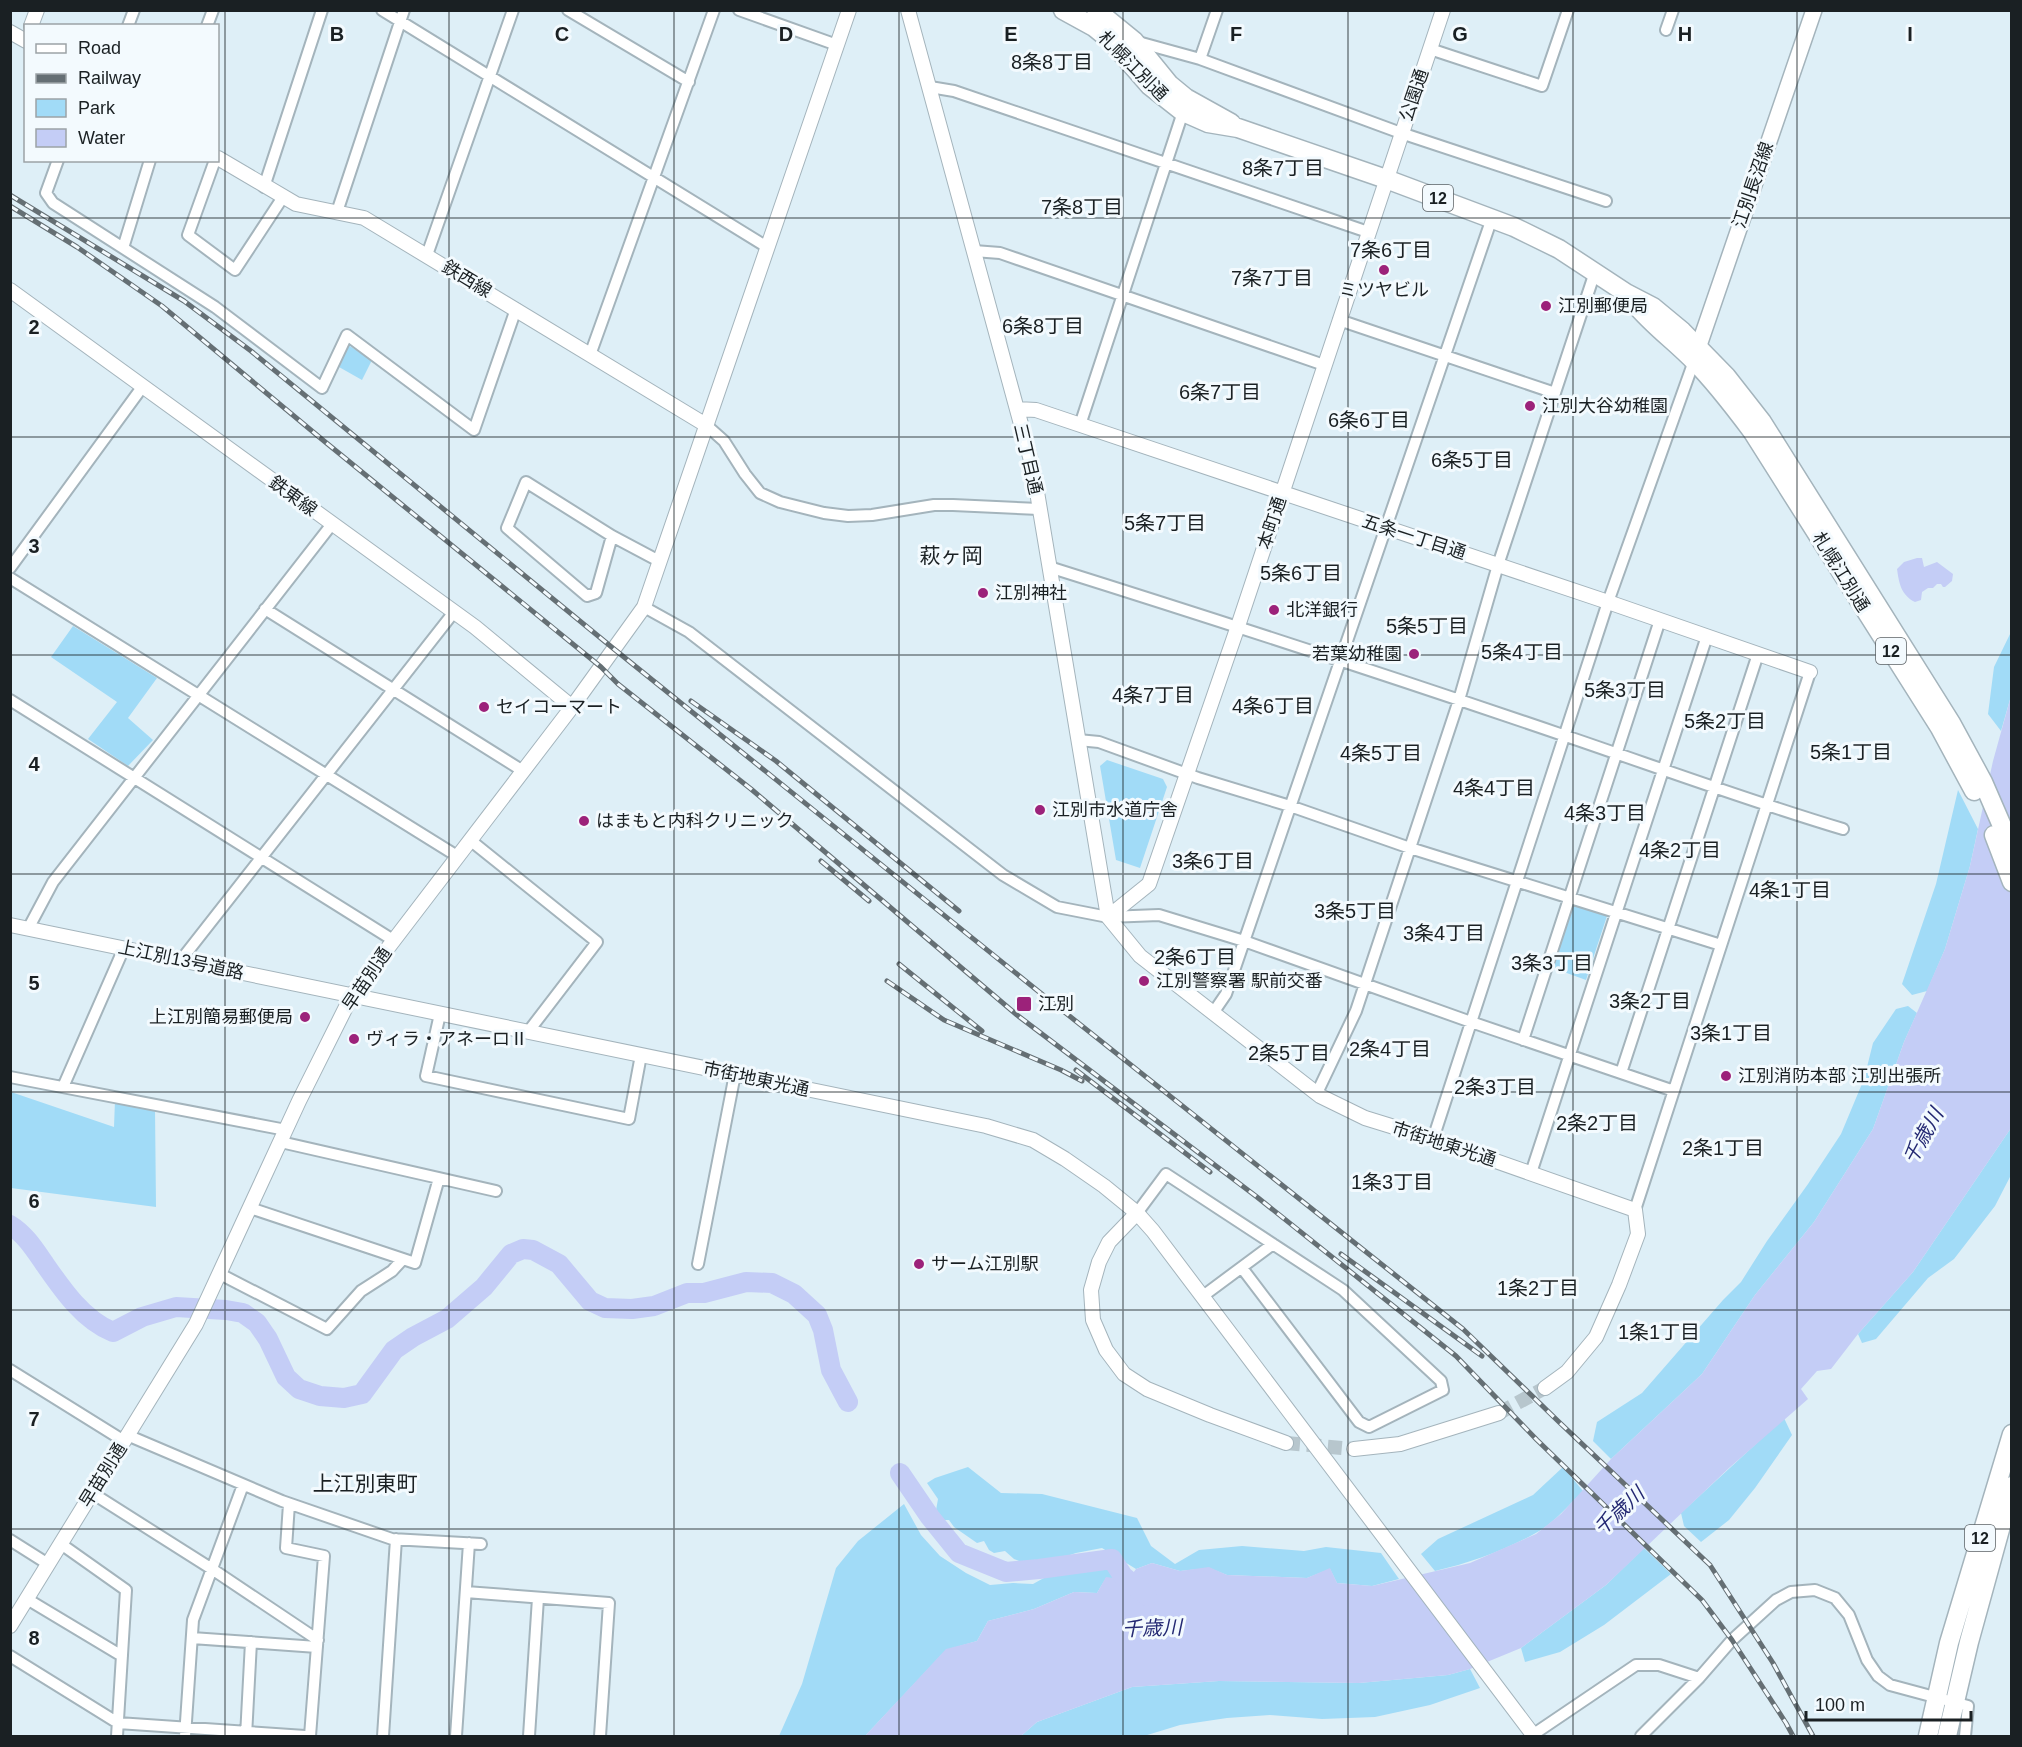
<svg xmlns="http://www.w3.org/2000/svg" width="2022" height="1747" font-family="Helvetica,'Noto Sans JP',sans-serif">
<style>
.green{fill:#a1dbf7}
.water{fill:#c4cdf6}
.lines{fill:none;stroke-linecap:round;stroke-linejoin:round}
.river{stroke:#c4cdf6;stroke-width:20}
.tertiary-tunnel{stroke:#b7c6cd;stroke-width:14;stroke-dasharray:14 7;stroke-linecap:butt}
.minor-casing{stroke:#a4b4bc;stroke-width:14}
.tertiary-casing{stroke:#a4b4bc;stroke-width:16}
.secondary-casing{stroke:#a4b4bc;stroke-width:18}
.trunk-casing{stroke:#a4b4bc;stroke-width:21}
.minor{stroke:#fff;stroke-width:10}
.tertiary{stroke:#fff;stroke-width:14}
.secondary{stroke:#fff;stroke-width:15}
.trunk{stroke:#fff;stroke-width:18}
.rail-casing{stroke:#656f74;stroke-width:5}
.rail{stroke:#f3fafe;stroke-width:3;stroke-dasharray:9;stroke-linecap:butt}
.grid{fill:none;stroke:#1a2023;stroke-width:1.5;stroke-opacity:0.55}
.poi-dot{fill:#9c227a;stroke:#f3fafe;stroke-width:2}
.labels{text-anchor:middle;dominant-baseline:central;stroke-width:6;stroke-linejoin:round;paint-order:stroke}
.shield{fill:#f3fafe;stroke:#5b6165;stroke-width:1.5}
.shield-label{font-size:16px;font-weight:bold;fill:#1a2023}
.street-label{font-size:18px;fill:#1a2023;stroke:#f3fafe}
.poi-label{font-size:18px;fill:#1a2023;stroke:#f3fafe;text-anchor:start}
.neighbourhood-label{font-size:20px;fill:#1a2023;stroke:#f3fafe}
.water-label{font-size:20px;font-style:italic;fill:#242973;stroke:#f3fafe}
.quarter-label{font-size:21px;fill:#1a2023;stroke:#f3fafe}
.grid-label{font-size:20px;text-anchor:middle;font-weight:bold;fill:#1a2023;stroke:#f3fafe;stroke-width:6;stroke-linejoin:round;paint-order:stroke}
</style>
<rect width="100%" height="100%" fill="#deeff7"/>
<path class="green" d="M 348,345 L 372,360 L 362,380 L 339,367 Z
M 73,626 L 157,678 L 128,718 L 153,740 L 128,766 L 88,739 L 117,702 L 51,657 Z
M 2011,632 L 2011,696 L 2001,731 L 1988,714 L 1994,667 Z
M 1107,760 L 1163,779 L 1167,787 L 1140,868 L 1116,860 L 1100,766 Z
M 1958,790 L 1978,829 L 1970,866 L 1945,949 L 1927,991 L 1912,995 L 1902,984 L 1936,884 Z
M 1572,904 L 1607,916 L 1586,980 L 1553,968 Z
M 1908,1006 L 1917,1013 L 1904,1042 L 1873,1129 L 1814,1222 L 1755,1295 L 1702,1374 L 1611,1459 L 1593,1441 L 1597,1422 L 1642,1393 L 1723,1300 L 1741,1282 L 1767,1241 L 1808,1184 L 1841,1134 L 1864,1079 L 1873,1043 L 1896,1009 Z
M 11,1092 L 114,1127 L 115,1100 L 155,1109 L 156,1207 L 11,1188 Z
M 2011,1128 L 2011,1175 L 1995,1206 L 1954,1259 L 1928,1278 L 1876,1339 L 1862,1343 L 1858,1334 L 1913,1272 Z
M 1784,1418 L 1792,1435 L 1755,1488 L 1729,1520 L 1701,1542 L 1684,1526 L 1681,1513 Z
M 968,1467 L 1001,1493 L 1042,1494 L 1137,1518 L 1151,1546 L 1175,1564 L 1199,1550 L 1242,1546 L 1304,1551 L 1326,1547 L 1381,1553 L 1399,1579 L 1372,1586 L 1337,1583 L 1330,1569 L 1307,1578 L 1227,1575 L 1209,1568 L 1180,1571 L 1152,1563 L 1136,1569 L 1102,1548 L 1076,1553 L 1046,1563 L 1029,1565 L 1014,1559 L 1005,1551 L 994,1553 L 989,1550 L 984,1541 L 977,1543 L 954,1527 L 949,1520 L 940,1520 L 935,1516 L 938,1499 L 927,1483 L 935,1478 Z
M 1563,1467 L 1583,1491 C 1568,1506 1553,1524 1534,1534 C 1503,1551 1469,1563 1435,1571 L 1421,1554 L 1438,1539 L 1533,1495 Z
M 904,1504 L 921,1535 L 940,1556 L 966,1573 L 990,1585 L 1013,1583 L 1033,1584 L 1051,1574 L 1074,1570 L 1083,1572 L 1092,1567 L 1111,1563 L 1120,1579 L 1106,1578 L 1097,1593 L 1074,1592 L 1034,1609 L 988,1621 L 977,1641 L 946,1650 L 865,1736 L 779,1736 L 802,1684 L 836,1568 L 858,1541 Z
M 1644,1548 L 1671,1574 L 1604,1625 L 1560,1652 L 1525,1662 L 1521,1648 L 1606,1585 Z
M 1470,1669 L 1480,1688 L 1430,1705 L 1375,1717 L 1322,1719 L 1270,1715 L 1227,1718 L 1180,1725 L 1144,1736 L 1021,1736 L 1037,1722 L 1132,1687 L 1219,1681 L 1359,1683 L 1448,1675 Z"/>
<path class="water" d="M 1917,558 L 1922,558 L 1924,567 L 1937,562 L 1953,574 L 1952,581 L 1945,587 L 1943,587 L 1941,584 L 1937,584 L 1933,588 L 1928,588 L 1922,592 L 1921,600 L 1915,602 C 1901,595 1899,583 1897,569 L 1904,562 Z
M 2011,696 L 2011,1128 L 1913,1272 L 1858,1334 L 1831,1369 L 1817,1371 L 1801,1389 L 1808,1399 L 1729,1468 L 1606,1585 L 1521,1648 L 1470,1669 L 1448,1675 L 1359,1683 L 1219,1681 L 1132,1687 L 1037,1722 L 1021,1736 L 865,1736 L 946,1649 L 977,1641 L 988,1621 L 1034,1609 L 1074,1592 L 1097,1593 L 1106,1577 L 1128,1580 L 1136,1569 L 1152,1563 L 1180,1571 L 1209,1567 L 1227,1575 L 1307,1578 L 1330,1568 L 1337,1583 L 1372,1586 L 1470,1563 L 1536,1534 L 1561,1514 L 1611,1459 L 1702,1374 L 1755,1295 L 1814,1222 L 1873,1129 L 1904,1042 L 1945,949 L 1970,866 L 1993,761 Z"/>
<g class="lines">
<path class="river" d="M 10,1225 C 25,1234 35,1250 44,1263 C 62,1289 83,1320 113,1332 L 142,1317 L 176,1307 L 226,1310 L 243,1313 L 257,1323 L 268,1339 L 286,1377 L 299,1389 L 320,1396 L 344,1398 L 362,1394 L 394,1350 L 413,1337 L 447,1319 L 484,1287 L 511,1254 L 523,1249 L 533,1250 L 559,1264 L 590,1301 L 605,1308 L 632,1309 L 654,1306 L 687,1293 L 704,1293 L 746,1282 L 772,1283 L 794,1294 L 817,1315 L 823,1330 L 831,1370 L 848,1402
M 900,1473 L 930,1517 L 959,1553 L 1006,1572 L 1039,1569 L 1112,1559 L 1123,1576 L 1147,1596"/>
<path class="tertiary-tunnel" d="M 1499,1413 L 1545,1388
M 1286,1443 L 1354,1449"/>
<g class="minor-casing">
<path id="minor" d="M 382,10 L 767,247
M 568,10 L 689,82
M 739,10 L 837,45
M 128,26 L 134,10
M 207,26 L 213,10
M 1666,30 L 1673,10
M 1138,42 L 1200,59 L 1401,133 L 1606,201
M 1430,49 L 1542,86 L 1568,10
M 1200,59 L 1217,10
M 930,87 L 954,91 L 1368,232
M 58,160 L 46,193 L 53,203 L 215,307 L 322,388 L 347,335 L 474,430 L 516,309
M 215,160 L 188,235 L 235,270 L 283,197
M 264,187 L 322,10
M 337,212 L 404,10
M 123,248 L 150,160
M 974,251 L 1000,253 L 1324,365
M 427,255 L 513,10
M 1339,320 L 1555,393
M 590,355 L 714,10
M 706,425 L 724,441 L 745,474 L 760,493 L 780,502 L 824,513 L 848,516 L 872,515 L 934,505 L 953,505 L 1039,509
M 1080,425 L 1183,112
M 612,536 L 596,593 L 587,596 L 507,528 L 526,482 L 612,536 L 659,561
M 1049,567 C 1221,621 1393,677 1563,735 C 1657,767 1749,801 1843,829
M 10,568 L 143,386
M 10,578 L 457,856
M 644,607 L 689,632 L 1003,875 L 1057,907 L 1108,917 L 1159,915 L 1244,941 L 1471,1022 L 1674,1091
M 265,609 L 523,771
M 10,700 L 393,940
M 1078,740 L 1099,742 L 1198,778 L 1290,806 L 1410,848 L 1721,945
M 470,840 L 597,942 L 528,1032
M 28,929 L 53,882 L 332,524
M 181,960 L 454,612
M 1213,1013 L 1226,994 L 1492,218
M 440,1014 L 426,1076 L 629,1119 L 641,1055
M 1523,1040 L 1660,620
M 1621,1073 L 1758,654
M 10,1077 L 286,1130
M 63,1087 L 124,948
M 1317,1093 L 1356,1011 L 1459,700 L 1498,565 L 1595,272
M 1433,1139 L 1608,602 L 1694,361
M 281,1142 L 496,1191
M 1531,1173 L 1707,636
M 250,1208 L 415,1263 L 439,1178
M 1635,1210 L 1810,672
M 1137,1213 L 1166,1174 L 1343,1290 L 1441,1381 L 1443,1390 L 1369,1427 L 1359,1422 L 1242,1268
M 698,1264 L 735,1074
M 220,1274 L 327,1329 L 361,1291 L 392,1271 L 403,1259
M 1203,1296 L 1273,1244
M 10,1370 L 124,1441
M 127,1435 L 282,1501 L 392,1539 L 481,1544
M 92,1493 L 212,1569 L 318,1640
M 289,1504 L 286,1548 L 324,1556 L 310,1736
M 10,1540 L 48,1564
M 61,1544 L 126,1590 L 117,1736
M 466,1592 L 609,1603 L 600,1736
M 27,1599 L 122,1656
M 192,1638 L 317,1647
M 10,1656 L 118,1723 L 305,1736
M 185,1736 L 193,1620 L 243,1485
M 246,1736 L 251,1642
M 383,1736 L 396,1539
M 456,1736 L 469,1543
M 529,1736 L 538,1598
M 1531,1736 L 1636,1665 L 1659,1665 L 1699,1678
M 1641,1736 L 1699,1678 L 1732,1640 L 1776,1600 L 1791,1592 L 1815,1590 L 1835,1598 L 1849,1615 L 1867,1660 L 1878,1676 L 1890,1685 L 1968,1706 L 1965,1736"/>
</g>
<g class="tertiary-casing">
<path id="tertiary" d="M 908,10 L 1033,468 L 1108,917 L 1140,956 L 1320,1096 L 1365,1118 L 1433,1139 L 1635,1210 L 1638,1234 L 1619,1285 L 1596,1337 L 1567,1372 L 1545,1388
M 31,26 L 37,10
M 10,32 L 26,41
M 218,158 L 296,204 L 364,218 L 706,425
M 10,290 L 475,627 L 572,707
M 1017,409 L 1036,410 L 1608,602 L 1810,672
M 1108,917 L 1149,884 L 1238,626 L 1443,10
M 10,925 L 986,1126 L 1033,1140 L 1065,1159 L 1104,1186 L 1137,1213 L 1153,1231 L 1534,1736
M 1137,1213 L 1109,1242 L 1099,1262 L 1091,1290 L 1093,1320 L 1106,1350 L 1124,1374 L 1147,1389 L 1210,1415 L 1286,1443
M 1354,1449 L 1400,1444 L 1499,1413
M 10,1626 L 196,1324 L 299,1101 L 352,995 L 572,707 L 644,607 L 849,10"/>
</g>
<g class="secondary-casing">
<path id="secondary" d="M 1695,357 L 1814,10"/>
</g>
<g class="trunk-casing">
<path id="trunk" d="M 1063,10 L 1094,27 L 1110,40 L 1150,86 L 1183,112 L 1208,123 L 1238,128 L 1386,179 L 1514,227 L 1559,249 L 1626,293 L 1653,307 L 1682,331 L 1726,376 L 1762,422 L 1951,723 L 1983,782 L 2012,849
M 1096,10 L 1134,41 L 1169,84 L 1186,98 L 1231,123
M 1635,304 C 1653,326 1676,342 1695,362 C 1716,383 1734,407 1752,431 L 1940,728 L 1974,791
M 1994,835 L 2012,882
M 1928,1736 L 1949,1643 L 2012,1434
M 1947,1736 L 1969,1642 L 2012,1486"/>
</g>
<use href="#minor" class="minor"/>
<use href="#tertiary" class="tertiary"/>
<use href="#secondary" class="secondary"/>
<use href="#trunk" class="trunk"/>
<g class="rail-casing">
<path id="rail" d="M 10,195 L 184,301 L 251,351 L 614,649 L 1038,991 L 1463,1329 L 1559,1422 L 1710,1565 L 1773,1663 L 1813,1736
M 10,206 L 77,247 L 162,306 L 324,441 L 601,667 L 618,684 L 751,789 L 1017,1015 L 1257,1197 L 1456,1356 L 1537,1440 L 1702,1600 L 1732,1640 L 1786,1723 L 1793,1736
M 691,701 L 776,761 L 959,911
M 821,861 L 869,901
M 899,964 L 982,1031
M 887,981 L 944,1020 L 1061,1070 L 1082,1081
M 1076,1070 L 1210,1172
M 1341,1254 L 1482,1356"/>
</g>
<use href="#rail" class="rail"/>
</g>
<path class="grid" d="M 225,10 L 225,1736M 449,10 L 449,1736M 674,10 L 674,1736M 899,10 L 899,1736M 1123,10 L 1123,1736M 1348,10 L 1348,1736M 1573,10 L 1573,1736M 1797,10 L 1797,1736M 10,218 L 2012,218M 10,437 L 2012,437M 10,655 L 2012,655M 10,874 L 2012,874M 10,1092 L 2012,1092M 10,1310 L 2012,1310M 10,1529 L 2012,1529"/>
<g class="poi-dot">
<circle cx="1384" cy="270" r="6"/>
<circle cx="1546" cy="306" r="6"/>
<circle cx="1530" cy="406" r="6"/>
<circle cx="983" cy="593" r="6"/>
<circle cx="1274" cy="610" r="6"/>
<circle cx="1414" cy="654" r="6"/>
<circle cx="484" cy="707" r="6"/>
<circle cx="1040" cy="810" r="6"/>
<circle cx="584" cy="821" r="6"/>
<circle cx="1144" cy="981" r="6"/>
<rect x="1016" y="996" width="16" height="16" rx="3"/>
<circle cx="305" cy="1017" r="6"/>
<circle cx="354" cy="1039" r="6"/>
<circle cx="1726" cy="1076" r="6"/>
<circle cx="919" cy="1264" r="6"/>
</g>
<g class="labels">
<g class="shield">
<rect x="1423" y="185" width="30" height="26" rx="4.5"/>
<rect x="1876" y="638" width="30" height="26" rx="4.5"/>
<rect x="1965" y="1525" width="30" height="26" rx="4.5"/>
</g>
<g class="shield-label">
<text x="1438" y="198">12</text>
<text x="1891" y="651">12</text>
<text x="1980" y="1538">12</text>
</g>
<g class="street-label">
<text transform="translate(1133 66) rotate(45)">札幌江別通</text>
<text transform="translate(1414 95) rotate(-71)">公園通</text>
<text transform="translate(1753 185) rotate(-71)">江別長沼線</text>
<text transform="translate(467 279) rotate(31)">鉄西線</text>
<text transform="translate(1028 459) rotate(77)">三丁目通</text>
<text transform="translate(293 496) rotate(36)">鉄東線</text>
<text transform="translate(1272 523) rotate(-72)">本町通</text>
<text transform="translate(1414 537) rotate(18)">五条一丁目通</text>
<text transform="translate(1841 572) rotate(58)">札幌江別通</text>
<text transform="translate(181 960) rotate(12)">上江別13号道路</text>
<text transform="translate(367 979) rotate(-56)">早苗別通</text>
<text transform="translate(756 1079) rotate(12)">市街地東光通</text>
<text transform="translate(1444 1144) rotate(18)">市街地東光通</text>
<text transform="translate(103 1475) rotate(-58)">早苗別通</text>
</g>
<g class="poi-label">
<text x="1384" y="290" text-anchor="middle">ミツヤビル</text>
<text x="1558" y="306">江別郵便局</text>
<text x="1542" y="406">江別大谷幼稚園</text>
<text x="995" y="593">江別神社</text>
<text x="1286" y="610">北洋銀行</text>
<text x="1402" y="654" text-anchor="end">若葉幼稚園</text>
<text x="496" y="707">セイコーマート</text>
<text x="1052" y="810">江別市水道庁舎</text>
<text x="596" y="821">はまもと内科クリニック</text>
<text x="1156" y="981">江別警察署 駅前交番</text>
<text x="1038" y="1004">江別</text>
<text x="293" y="1017" text-anchor="end">上江別簡易郵便局</text>
<text x="366" y="1039">ヴィラ・アネーロⅡ</text>
<text x="1738" y="1076">江別消防本部 江別出張所</text>
<text x="931" y="1264">サーム江別駅</text>
</g>
<g class="neighbourhood-label">
<text x="1052" y="62">8条8丁目</text>
<text x="1283" y="168">8条7丁目</text>
<text x="1082" y="207">7条8丁目</text>
<text x="1391" y="250">7条6丁目</text>
<text x="1272" y="278">7条7丁目</text>
<text x="1043" y="326">6条8丁目</text>
<text x="1220" y="392">6条7丁目</text>
<text x="1369" y="420">6条6丁目</text>
<text x="1472" y="460">6条5丁目</text>
<text x="1165" y="523">5条7丁目</text>
<text x="1301" y="573">5条6丁目</text>
<text x="1427" y="626">5条5丁目</text>
<text x="1522" y="652">5条4丁目</text>
<text x="1625" y="690">5条3丁目</text>
<text x="1153" y="695">4条7丁目</text>
<text x="1273" y="706">4条6丁目</text>
<text x="1725" y="721">5条2丁目</text>
<text x="1851" y="752">5条1丁目</text>
<text x="1381" y="753">4条5丁目</text>
<text x="1494" y="788">4条4丁目</text>
<text x="1605" y="813">4条3丁目</text>
<text x="1680" y="850">4条2丁目</text>
<text x="1213" y="861">3条6丁目</text>
<text x="1790" y="890">4条1丁目</text>
<text x="1355" y="911">3条5丁目</text>
<text x="1444" y="933">3条4丁目</text>
<text x="1195" y="957">2条6丁目</text>
<text x="1552" y="963">3条3丁目</text>
<text x="1650" y="1001">3条2丁目</text>
<text x="1731" y="1033">3条1丁目</text>
<text x="1390" y="1049">2条4丁目</text>
<text x="1289" y="1053">2条5丁目</text>
<text x="1495" y="1087">2条3丁目</text>
<text x="1597" y="1123">2条2丁目</text>
<text x="1723" y="1148">2条1丁目</text>
<text x="1392" y="1182">1条3丁目</text>
<text x="1538" y="1288">1条2丁目</text>
<text x="1659" y="1332">1条1丁目</text>
</g>
<g class="water-label">
<text transform="translate(1923 1136) rotate(-61)">千歳川</text>
<text transform="translate(1619 1511) rotate(-43)">千歳川</text>
<text transform="translate(1152 1628) rotate(-2)">千歳川</text>
</g>
<g class="quarter-label">
<text x="951" y="555">萩ヶ岡</text>
<text x="365" y="1483">上江別東町</text>
</g>
</g>
<g class="grid-label">
<text x="337" y="41">B</text>
<text x="562" y="41">C</text>
<text x="786" y="41">D</text>
<text x="1011" y="41">E</text>
<text x="1236" y="41">F</text>
<text x="1460" y="41">G</text>
<text x="1685" y="41">H</text>
<text x="1910" y="41">I</text>
<text x="34" y="334">2</text>
<text x="34" y="553">3</text>
<text x="34" y="771">4</text>
<text x="34" y="990">5</text>
<text x="34" y="1208">6</text>
<text x="34" y="1426">7</text>
<text x="34" y="1645">8</text>
</g>
<rect width="2022" height="1747" fill="none" stroke="#1a2023" stroke-width="24"/>
<rect x="24" y="24" width="195" height="138" fill="#f3fafe" stroke="#9ca3a6" stroke-width="1.5"/>
<rect x="36" y="44" width="30" height="9" fill="#ffffff" stroke="#9ca3a6" stroke-width="1.5"/>
<text x="78" y="54" font-size="18" fill="#1a2023">Road</text>
<rect x="36" y="74" width="30" height="9" fill="#656f74" stroke="#9ca3a6" stroke-width="1.5"/>
<text x="78" y="84" font-size="18" fill="#1a2023">Railway</text>
<rect x="36" y="99" width="30" height="18" fill="#a1dbf7" stroke="#9ca3a6" stroke-width="1.5"/>
<text x="78" y="114" font-size="18" fill="#1a2023">Park</text>
<rect x="36" y="129" width="30" height="18" fill="#c4cdf6" stroke="#9ca3a6" stroke-width="1.5"/>
<text x="78" y="144" font-size="18" fill="#1a2023">Water</text>
<path d="M1806 1711v9h165v-9" fill="none" stroke="#1a2023" stroke-width="3"/>
<text x="1815" y="1711" font-size="18" fill="#1a2023" stroke="#f3fafe" stroke-width="4.5" paint-order="stroke">100 m</text>
</svg>
